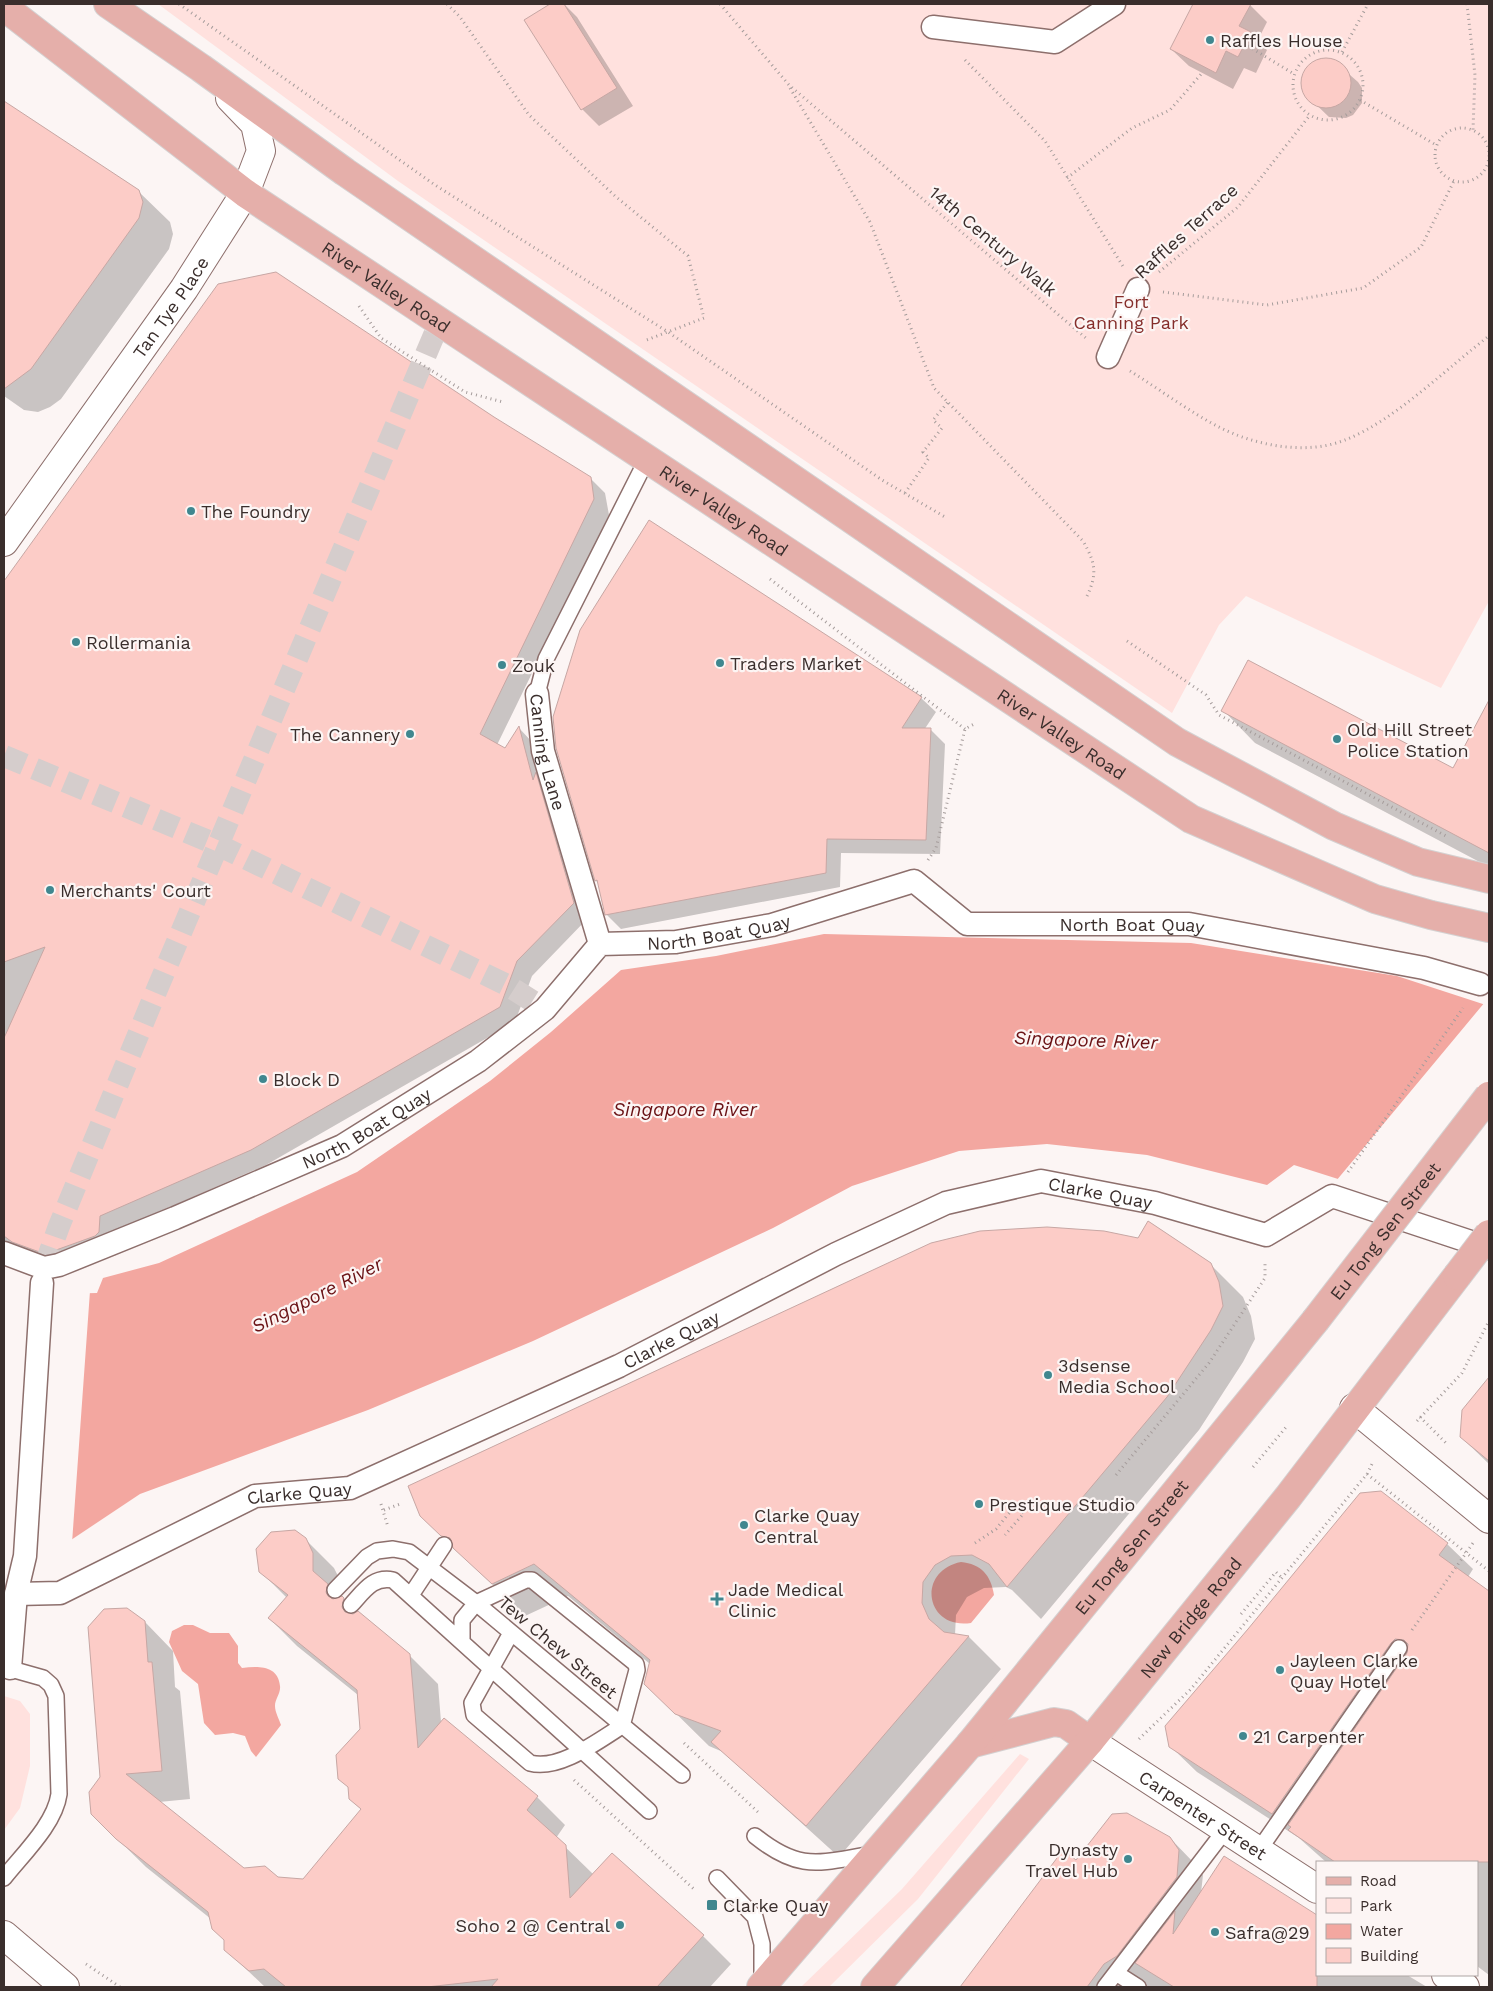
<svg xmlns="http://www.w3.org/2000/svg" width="1493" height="1991" font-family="'Work Sans',sans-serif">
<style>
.green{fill:#ffe1de}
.water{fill:#f3a7a0}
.pier{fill:#fcf5f4}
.shadow{fill:#0003}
.building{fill:#fcccc7;stroke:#c7a7a4}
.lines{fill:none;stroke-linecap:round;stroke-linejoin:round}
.pedestrian-tunnel{stroke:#d5cdcc;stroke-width:22;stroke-dasharray:22 11;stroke-linecap:butt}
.service-casing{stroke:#8d6f6c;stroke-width:18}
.pedestrian-casing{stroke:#8d6f6c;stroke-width:25}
.minor-casing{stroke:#8d6f6c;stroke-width:30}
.secondary-casing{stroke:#8d6f6c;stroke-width:30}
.primary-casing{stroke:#d4d1d1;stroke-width:30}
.path{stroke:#a59c9b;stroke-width:3;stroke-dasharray:1 4;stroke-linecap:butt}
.service{stroke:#fff;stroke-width:15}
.pedestrian{stroke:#fff;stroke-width:22}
.minor{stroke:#fff;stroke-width:28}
.secondary{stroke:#fff;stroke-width:28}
.primary{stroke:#e5afaa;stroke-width:28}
.primary-bridge-casing{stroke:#d4d1d1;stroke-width:30;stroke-linecap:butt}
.primary-bridge{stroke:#e5afaa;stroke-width:28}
.poi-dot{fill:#40878f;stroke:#fcf5f4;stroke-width:2}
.labels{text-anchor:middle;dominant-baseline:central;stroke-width:4.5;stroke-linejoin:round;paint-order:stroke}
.poi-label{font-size:18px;fill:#3a2e2c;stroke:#fcf5f4;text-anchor:start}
.street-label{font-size:18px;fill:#3a2e2c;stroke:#fcf5f4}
.park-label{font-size:18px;fill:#852d2a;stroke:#fcf5f4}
.water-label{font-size:19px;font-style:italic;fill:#6a1215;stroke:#fcf5f4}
</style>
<rect width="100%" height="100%" fill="#fcf5f4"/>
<path class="green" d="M 158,4 L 1489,4 L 1489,601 L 1441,688 L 1246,596 L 1219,625 L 1172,713 L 398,181 Z
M 4,1696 L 20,1701 L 30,1714 L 30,1766 L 20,1808 L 4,1830 Z
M 1020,1754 L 1029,1759 L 918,1899 L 829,1987 L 801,1987 L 902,1889 Z"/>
<path class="water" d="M 824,934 L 1191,943 L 1397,976 L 1489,1006 L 1489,1227 L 1294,1165 L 1267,1185 L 1147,1155 L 1047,1144 L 959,1151 L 852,1186 L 773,1228 L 533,1341 L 368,1410 L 140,1494 L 62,1546 L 4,1295 L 97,1293 L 103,1278 L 159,1263 L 357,1172 L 490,1081 L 551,1032 L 621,970 L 716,956 Z
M 961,1562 C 981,1564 991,1575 994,1595 L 971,1623 C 925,1630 916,1571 961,1562 Z
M 184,1625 L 193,1625 L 210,1633 L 229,1633 L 238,1646 L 238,1663 L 242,1668 C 258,1666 278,1665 280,1686 C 281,1693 275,1699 275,1706 C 275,1712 279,1719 281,1725 L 256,1757 L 251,1751 L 245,1736 L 233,1733 L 215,1735 L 204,1723 L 198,1684 L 182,1671 L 169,1642 L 172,1631 Z"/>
<path class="pier" d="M 1485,1002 L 1489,1003 L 1489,1230 L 1336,1181 Z
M 90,1291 L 72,1543 L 62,1548 L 4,1533 L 4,1293 Z"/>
<path class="shadow" d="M 553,4 L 564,4 L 577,17 L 633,106 L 599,126 L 582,109 L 526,20 Z
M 1195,4 L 1249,4 L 1267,22 L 1258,40 L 1267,50 L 1256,73 L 1244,68 L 1233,89 L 1189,66 L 1171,49 Z
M 1319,61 L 1334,61 L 1358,82 L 1362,88 L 1362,103 L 1353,115 L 1346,118 L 1329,117 L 1305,94 L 1303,78 L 1312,64 Z
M 4,102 L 138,191 L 170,222 L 173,234 L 169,249 L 61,399 L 50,407 L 38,412 L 24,410 L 4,396 Z
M 218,285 L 494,418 L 590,478 L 605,493 L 609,515 L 497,745 L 505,750 L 519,728 L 533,743 L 588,918 L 532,976 L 515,1022 L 266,1165 L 115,1231 L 61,1269 L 4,1249 L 4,583 Z
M 921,698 L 936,712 L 924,730 L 931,730 L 945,744 L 940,854 L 841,853 L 840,887 L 621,929 L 606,914 L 599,883 L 596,881 L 557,748 Z
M 1489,703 L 1489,867 L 1255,743 L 1223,710 L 1453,770 Z
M 1210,1264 L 1243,1297 L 1251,1316 L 1255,1339 L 1243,1362 L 1199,1430 L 1041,1619 L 1012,1590 L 1006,1587 L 984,1588 L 967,1597 L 956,1615 L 955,1635 L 969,1637 L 1001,1669 L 839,1857 L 723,1752 L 709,1746 L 646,1684 L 650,1664 L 568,1596 L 525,1616 L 421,1515 Z
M 1489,1379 L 1489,1464 L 1461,1437 L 1463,1411 Z
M 305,1539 L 334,1568 L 341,1582 L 341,1597 L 409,1655 L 438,1684 L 441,1722 L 537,1797 L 565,1825 L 556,1838 L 594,1875 L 703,1936 L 731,1964 L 710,1987 L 265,1987 L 226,1950 L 225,1941 L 211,1919 L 146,1867 L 92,1814 L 145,1622 L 173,1651 L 175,1687 L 180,1691 L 190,1799 L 159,1802 L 244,1869 L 278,1879 L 303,1880 L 362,1810 L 350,1799 L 350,1789 L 339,1778 L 361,1729 L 358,1695 L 297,1646 L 269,1618 L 287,1598 L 260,1571 Z
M 1447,1544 L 1473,1569 L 1468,1577 L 1489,1593 L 1489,1975 L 1477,1966 L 1477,1862 L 1326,1862 L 1299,1838 L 1197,1772 L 1170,1746 Z
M 1170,1838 L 1194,1863 L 1203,1875 L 1201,1893 L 1317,1975 L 1407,1975 L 1427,1987 L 1147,1987 L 1141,1980 L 1135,1987 L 961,1987 L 1063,1852 L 1077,1862 Z"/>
<path class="building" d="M 550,4 L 564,4 L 617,88 L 581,110 L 524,20 Z
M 1193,4 L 1251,4 L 1239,26 L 1251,32 L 1238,57 L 1226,51 L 1216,73 L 1170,49 Z
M1301 83a25 25 0 1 1 50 0a25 25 0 1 1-50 0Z
M 4,101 L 139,190 L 143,202 L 139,218 L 31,369 L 4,389 Z
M 276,272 L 494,417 L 591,477 L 594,499 L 480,734 L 505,748 L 519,726 L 533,780 L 536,772 L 574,903 L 517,961 L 500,1007 L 251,1150 L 100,1216 L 99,1232 L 95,1236 L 45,1254 L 12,1242 L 4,1236 L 4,1038 L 45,947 L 4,962 L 4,581 L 218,284 Z
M 649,520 L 922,697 L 902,728 L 931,728 L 926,840 L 827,839 L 826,873 L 605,915 L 597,880 L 595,881 L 556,748 L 553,717 L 580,630 Z
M 1248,660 L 1453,768 L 1489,700 L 1489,853 L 1221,711 Z
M 1148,1221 L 1211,1263 L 1219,1282 L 1223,1306 L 1211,1330 L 1167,1397 L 1007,1587 L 989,1564 L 972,1555 L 951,1556 L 935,1565 L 923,1582 L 922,1603 L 929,1619 L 944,1632 L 969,1636 L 806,1826 L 711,1742 L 721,1731 L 675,1714 L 644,1684 L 650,1660 L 534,1564 L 492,1584 L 453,1548 L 450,1538 L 441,1536 L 420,1516 L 408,1486 L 931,1243 L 980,1231 L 1047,1227 L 1104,1231 L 1138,1238 Z
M 1489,1377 L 1489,1461 L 1460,1437 L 1462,1410 Z
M 1381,1491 L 1448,1543 L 1439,1555 L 1489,1591 L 1489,1862 L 1335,1862 L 1288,1830 L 1291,1827 L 1288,1825 L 1407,1653 L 1408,1644 L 1404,1640 L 1395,1639 L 1391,1643 L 1272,1814 L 1169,1747 L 1165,1726 L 1248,1629 L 1360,1493 Z
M 295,1530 L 306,1538 L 313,1553 L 313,1571 L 328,1584 L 326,1592 L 328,1596 L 333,1599 L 342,1596 L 344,1598 L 342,1607 L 345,1612 L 353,1614 L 358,1611 L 410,1654 L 418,1748 L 444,1718 L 538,1796 L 527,1810 L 566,1845 L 570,1898 L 612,1853 L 704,1935 L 657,1987 L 491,1987 L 498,1979 L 427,1987 L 286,1987 L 264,1969 L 249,1971 L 224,1950 L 224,1940 L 212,1929 L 208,1912 L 116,1839 L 91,1814 L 89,1792 L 100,1777 L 88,1627 L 104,1609 L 127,1608 L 145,1621 L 148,1662 L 152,1662 L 162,1771 L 126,1774 L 244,1868 L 265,1866 L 278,1877 L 303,1879 L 361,1809 L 349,1799 L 348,1787 L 338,1779 L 336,1755 L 360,1729 L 357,1690 L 268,1618 L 288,1595 L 259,1572 L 256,1549 L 271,1532 Z
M 1127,1813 L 1170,1837 L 1179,1850 L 1177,1877 L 1117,1956 L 1104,1964 L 1087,1987 L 960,1987 L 1063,1850 L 1076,1860 L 1112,1814 Z
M 1224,1856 L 1317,1915 L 1317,1987 L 1174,1987 L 1135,1963 L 1175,1911 L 1173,1934 Z"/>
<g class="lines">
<path class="pedestrian-tunnel" d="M 4,756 L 218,845 L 507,985 L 545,1009
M 44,1268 L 59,1226 L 155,994 L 440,321"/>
<g class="service-casing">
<path id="service" d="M 537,694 L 546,659 L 647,459
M 335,1590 L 367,1557 L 377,1551 L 393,1549 L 409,1552 L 476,1603 L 682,1775
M 411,1595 L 444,1545
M 351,1605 C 364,1591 373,1576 393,1580 L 649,1811
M 462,1642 L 462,1620 L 476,1603 L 526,1580 L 532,1580 L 636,1664 L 637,1670 L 622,1726 C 598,1741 559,1771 530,1763 L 474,1715 L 472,1703 L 511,1633
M 4,1667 L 43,1678 L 51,1685 L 56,1696 L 59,1794 C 55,1824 22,1855 4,1878
M 755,1836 C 801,1873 820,1862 874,1854
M 1259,1850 L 1399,1648
M 717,1878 L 755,1917 L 762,1944 L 762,1984
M 1116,1973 L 1138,1987
M 1105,1987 L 1226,1829"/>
</g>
<g class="pedestrian-casing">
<g id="pedestrian">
<path d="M 933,27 L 1055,42 L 1114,4"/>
<path d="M 1108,357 L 1138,289"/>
<path id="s1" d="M 537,694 L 543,751 L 600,944"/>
<path id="s2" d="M 4,1253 L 44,1268 L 59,1265 L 175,1218 L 342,1146 L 478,1061 L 545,1009 L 600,944 L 676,942 L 772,925 L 914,881 L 967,924 L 1189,924 L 1424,968 L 1480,984"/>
<path id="s3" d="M 16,1594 L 60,1593 L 255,1496 L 350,1488 L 619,1366 L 836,1254 L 946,1203 L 1041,1181 L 1155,1203 L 1266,1235 L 1332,1196 L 1489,1248"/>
<path d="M 10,1668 L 16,1594 L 25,1556 L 42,1283"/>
</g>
</g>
<g class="minor-casing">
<g id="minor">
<path id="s4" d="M 4,542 L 184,289 L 245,193 L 261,151 L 255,124 L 230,98"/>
<path d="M 1354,1408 L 1489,1519"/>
<path id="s5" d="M 1090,1741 L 1317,1889"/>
<path d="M 1446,1975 L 1465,1987"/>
</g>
</g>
<g class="secondary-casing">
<path id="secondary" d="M 4,1935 L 65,1987"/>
</g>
<g class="primary-casing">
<g id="primary">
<path d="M 108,4 L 201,68 L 345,172 L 1177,742 L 1334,826 L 1418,862 L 1489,879"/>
<path id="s6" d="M 4,7 L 245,193 L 1191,819 L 1375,899 L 1431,915 L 1489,928"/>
<path d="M 970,1744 L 1054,1722 L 1066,1724 L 1090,1741"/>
<path id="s7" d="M 761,1987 L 970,1744 L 1315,1321"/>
<path id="s8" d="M 875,1987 L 1090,1741 L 1288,1497 L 1457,1276"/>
</g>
</g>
<path class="path" d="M 179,4 L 435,185 L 668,332 L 882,480 L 945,517
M 447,4 L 460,17 L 529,115 L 615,196 L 688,256 L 704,318 L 644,341
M 720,4 L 789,85 L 1087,339
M 1467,4 L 1475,75 L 1473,130
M 1248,46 L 1294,74
M1293 85a35 35 0 1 1 70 0a35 35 0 1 1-70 0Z
M 1342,52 L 1368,4
M 965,60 L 1045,141 L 1124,268
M 790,88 L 870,222 L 934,388 L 1083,541 C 1095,562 1098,573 1087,596
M 1360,100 L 1436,145
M1435 155a27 27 0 1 1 54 0a27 27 0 1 1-54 0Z
M 1067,178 L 1132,128 L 1170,110 L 1203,72
M 1159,272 L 1238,207 L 1310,115
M 1163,292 L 1267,305 L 1363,288 L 1421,247 L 1454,181
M 359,306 L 381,338 L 465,392 L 503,402
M 1130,371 C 1159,389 1187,410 1217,426 C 1253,445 1305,456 1345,440 C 1394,421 1447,368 1489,336
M 905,493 L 929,458 L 923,452 L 942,428 L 933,420 L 948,402
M 770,579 L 965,729
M 1127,641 L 1206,695 L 1219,715 L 1448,837
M 928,860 L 936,848 L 965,729 L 974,724
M 1348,1172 L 1463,1008
M 1420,1417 L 1446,1443
M 1417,1421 L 1462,1373 L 1489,1321
M 1253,1467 L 1287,1426
M 1367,1474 L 1489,1571
M 1116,1475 L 1209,1363 L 1265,1278 L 1265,1261
M 381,1504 L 388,1527
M 384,1510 L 400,1504
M 975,1543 L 996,1529 L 1015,1506 L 1024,1513 L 1005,1535
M 1241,1614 L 1276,1572 L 1282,1578
M 1412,1630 L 1473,1543
M 1139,1739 L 1191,1689 L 1367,1474 L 1373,1462
M 684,1743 L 759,1813
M 574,1780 L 695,1890
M 86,1964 L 120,1987"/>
<use href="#service" class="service"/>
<use href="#pedestrian" class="pedestrian"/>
<use href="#minor" class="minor"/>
<use href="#secondary" class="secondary"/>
<use href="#primary" class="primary"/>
<g class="primary-bridge-casing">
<g id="primary-bridge">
<path d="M 1457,1276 L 1489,1234"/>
<path id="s9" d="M 1315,1321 L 1489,1096"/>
</g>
</g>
<use href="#primary-bridge" class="primary-bridge"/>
</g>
<g class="poi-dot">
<circle cx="1210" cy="40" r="5"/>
<circle cx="191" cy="511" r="5"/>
<circle cx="76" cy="642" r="5"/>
<circle cx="720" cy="663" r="5"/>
<circle cx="502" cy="665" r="5"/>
<circle cx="410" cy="734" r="5"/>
<circle cx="1337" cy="739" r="5"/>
<circle cx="50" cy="890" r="5"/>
<circle cx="263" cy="1079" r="5"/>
<circle cx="1048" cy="1375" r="5"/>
<circle cx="979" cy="1504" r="5"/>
<circle cx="744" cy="1525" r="5"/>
<path d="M714.5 1591.5h5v5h5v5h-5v5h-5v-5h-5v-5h5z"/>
<circle cx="1280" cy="1670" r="5"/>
<circle cx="1243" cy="1736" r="5"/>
<circle cx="1128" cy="1859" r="5"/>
<rect x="706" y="1899" width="12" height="12" rx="2.5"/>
<circle cx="620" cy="1925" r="5"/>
<circle cx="1215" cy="1932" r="5"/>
</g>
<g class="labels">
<g class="poi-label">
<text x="1220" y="40">Raffles House</text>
<text x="201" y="511">The Foundry</text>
<text x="86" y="642">Rollermania</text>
<text x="730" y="663">Traders Market</text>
<text x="512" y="665">Zouk</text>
<text x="1347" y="729">Old Hill Street<tspan x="1347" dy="21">Police Station</tspan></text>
<text x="400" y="734" text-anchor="end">The Cannery</text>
<text x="60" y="890">Merchants' Court</text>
<text x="273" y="1079">Block D</text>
<text x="1058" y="1365">3dsense<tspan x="1058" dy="21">Media School</tspan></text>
<text x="989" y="1504">Prestique Studio</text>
<text x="754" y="1515">Clarke Quay<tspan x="754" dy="21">Central</tspan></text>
<text x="728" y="1589">Jade Medical<tspan x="728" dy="21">Clinic</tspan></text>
<text x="1290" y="1660">Jayleen Clarke<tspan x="1290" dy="21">Quay Hotel</tspan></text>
<text x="1253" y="1736">21 Carpenter</text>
<text x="1118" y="1849" text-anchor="end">Dynasty<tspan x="1118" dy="21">Travel Hub</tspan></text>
<text x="723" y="1905">Clarke Quay</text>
<text x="610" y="1925" text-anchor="end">Soho 2 @ Central</text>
<text x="1225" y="1932">Safra@29</text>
</g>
<g class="street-label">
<text transform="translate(1186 231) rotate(-42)">Raffles Terrace</text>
<text transform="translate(993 241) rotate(40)">14th Century Walk</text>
<text stroke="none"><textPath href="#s6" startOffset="474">River Valley Road</textPath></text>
<text stroke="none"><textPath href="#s4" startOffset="288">Tan Tye Place</textPath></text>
<text stroke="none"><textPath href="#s6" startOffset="879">River Valley Road</textPath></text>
<text stroke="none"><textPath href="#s6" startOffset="1284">River Valley Road</textPath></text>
<text stroke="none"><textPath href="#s1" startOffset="59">Canning Lane</textPath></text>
<text stroke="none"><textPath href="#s2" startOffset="1251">North Boat Quay</textPath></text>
<text stroke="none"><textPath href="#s2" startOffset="815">North Boat Quay</textPath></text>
<text stroke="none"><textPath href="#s2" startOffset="395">North Boat Quay</textPath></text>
<text stroke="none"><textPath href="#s3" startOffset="1176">Clarke Quay</textPath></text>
<text stroke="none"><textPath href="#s9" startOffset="114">Eu Tong Sen Street</textPath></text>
<text stroke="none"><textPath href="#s3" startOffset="711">Clarke Quay</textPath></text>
<text stroke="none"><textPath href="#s3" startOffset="306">Clarke Quay</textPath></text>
<text stroke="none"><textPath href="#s7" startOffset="575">Eu Tong Sen Street</textPath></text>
<text stroke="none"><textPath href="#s8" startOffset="486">New Bridge Road</textPath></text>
<text transform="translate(558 1647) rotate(40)">Tew Chew Street</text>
<text stroke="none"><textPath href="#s5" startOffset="135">Carpenter Street</textPath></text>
</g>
<g class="park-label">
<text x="1131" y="301">Fort<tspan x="1131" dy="21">Canning Park</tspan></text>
</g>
<g class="water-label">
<text transform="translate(1086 1040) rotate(2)">Singapore River</text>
<text x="685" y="1109">Singapore River</text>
<text transform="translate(317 1295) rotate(-27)">Singapore River</text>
</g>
</g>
<rect width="1493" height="1991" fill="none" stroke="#3a2e2c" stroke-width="10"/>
<rect x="1316" y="1861" width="162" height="115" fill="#fcf5f4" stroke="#aea5a4"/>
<rect x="1326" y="1877" width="25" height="8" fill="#e5afaa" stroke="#aea5a4"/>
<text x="1360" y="1886" font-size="15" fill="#3a2e2c">Road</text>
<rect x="1326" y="1898" width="25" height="15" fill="#ffe1de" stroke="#aea5a4"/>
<text x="1360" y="1911" font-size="15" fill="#3a2e2c">Park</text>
<rect x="1326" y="1924" width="25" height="15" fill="#f3a7a0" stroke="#aea5a4"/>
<text x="1360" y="1936" font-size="15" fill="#3a2e2c">Water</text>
<rect x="1326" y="1948" width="25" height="15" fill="#fcccc7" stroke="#aea5a4"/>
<text x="1360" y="1961" font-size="15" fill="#3a2e2c">Building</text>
</svg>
